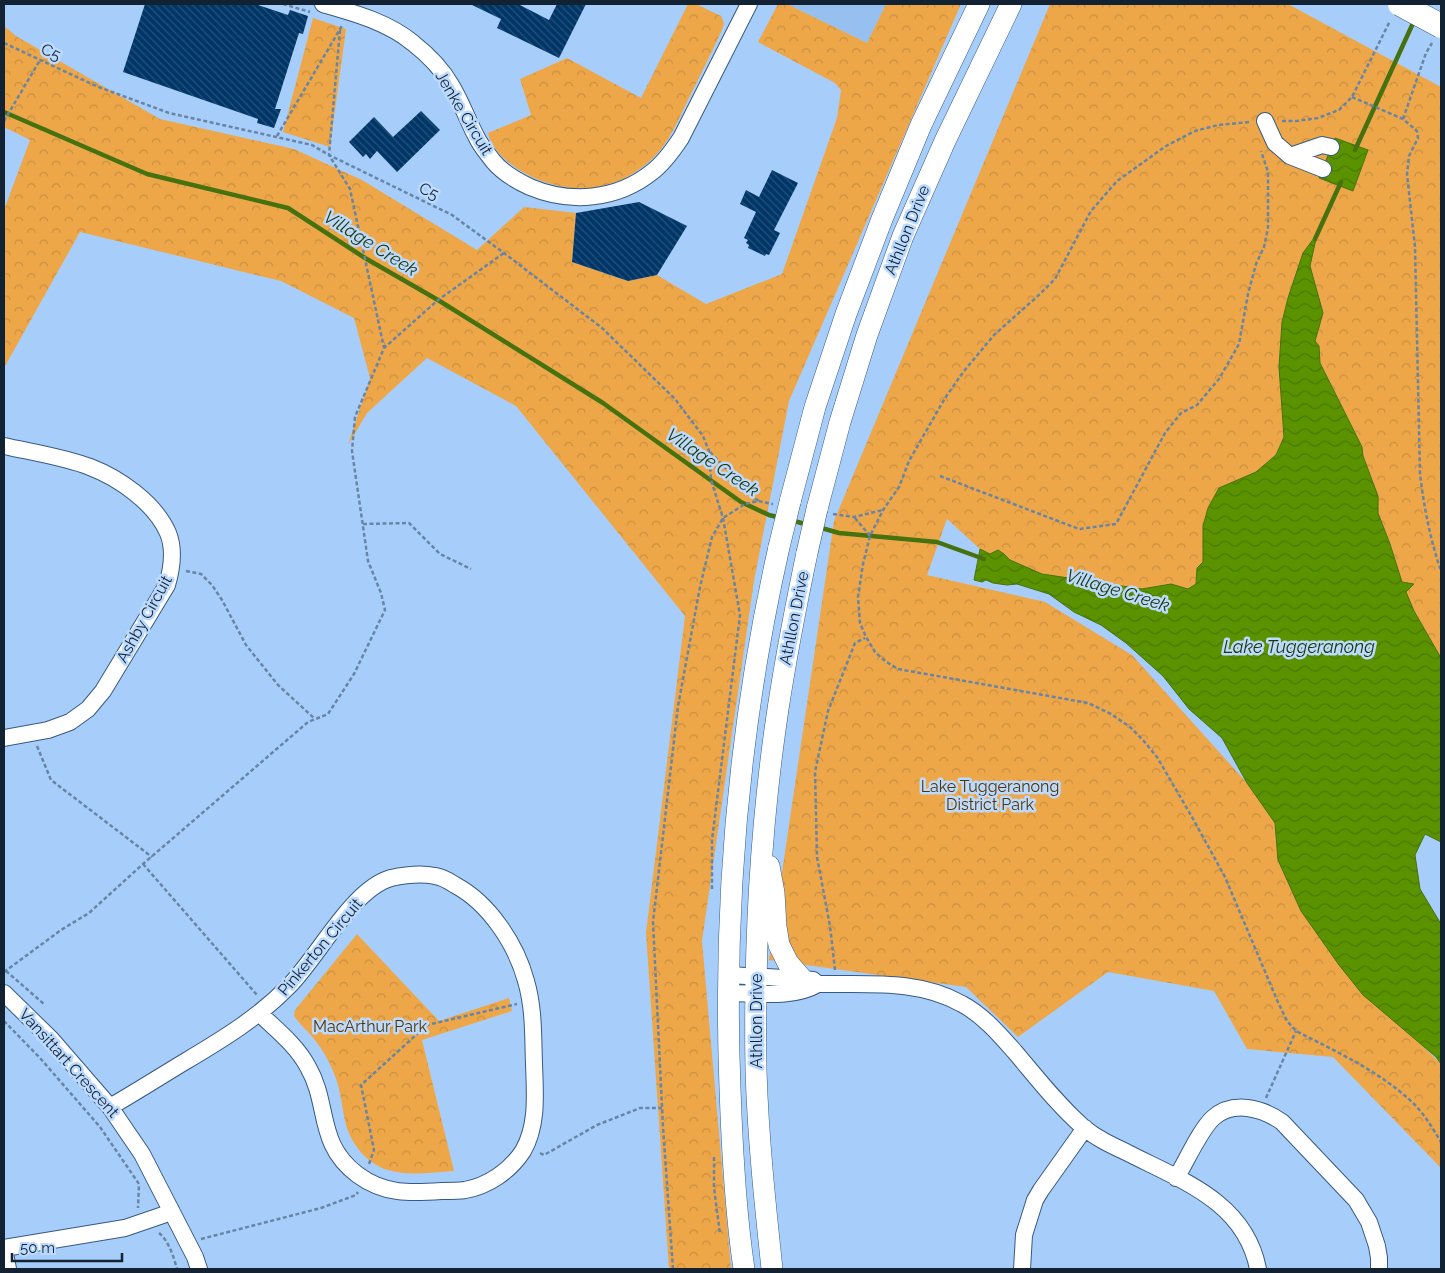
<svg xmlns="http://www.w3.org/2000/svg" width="1445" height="1273" font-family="Raleway,sans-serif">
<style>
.built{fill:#96c0f0}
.forest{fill:url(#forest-crowns)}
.water{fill:url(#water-waves);stroke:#45710f}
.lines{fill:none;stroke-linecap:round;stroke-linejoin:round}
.stream{stroke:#45710f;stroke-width:4.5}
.building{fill:url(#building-back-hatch)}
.minor-casing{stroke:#375a80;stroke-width:18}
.major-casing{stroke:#375a80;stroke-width:22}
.path{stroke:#6885a5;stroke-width:2.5;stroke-dasharray:4 2.5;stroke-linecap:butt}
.minor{stroke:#fff;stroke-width:16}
.major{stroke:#fff;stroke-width:21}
.major-bridge-casing{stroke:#375a80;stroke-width:22;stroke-linecap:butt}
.highway-bridge-casing{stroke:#375a80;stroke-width:25;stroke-linecap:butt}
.major-bridge{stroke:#fff;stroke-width:21}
.highway-bridge{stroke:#fff;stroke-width:24}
.labels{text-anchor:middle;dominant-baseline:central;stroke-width:5;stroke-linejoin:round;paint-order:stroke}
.street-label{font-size:16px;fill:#132232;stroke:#bbdafe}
.park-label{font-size:16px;fill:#530;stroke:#bbdafe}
.water-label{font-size:18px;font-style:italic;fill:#1f3604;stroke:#bbdafe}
</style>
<defs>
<pattern id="forest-crowns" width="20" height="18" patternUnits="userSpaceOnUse" patternTransform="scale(1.25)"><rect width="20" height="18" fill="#eda749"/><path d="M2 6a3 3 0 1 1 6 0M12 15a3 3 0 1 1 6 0" fill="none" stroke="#ca8f40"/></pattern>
<pattern id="water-waves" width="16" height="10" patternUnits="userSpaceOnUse" patternTransform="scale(1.25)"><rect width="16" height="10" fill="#5b9300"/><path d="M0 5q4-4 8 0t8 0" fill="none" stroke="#4a7803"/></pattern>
<pattern id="building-back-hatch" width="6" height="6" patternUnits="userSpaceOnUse" patternTransform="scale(1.25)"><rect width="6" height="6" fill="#003667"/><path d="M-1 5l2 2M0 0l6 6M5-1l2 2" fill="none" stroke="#255179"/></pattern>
</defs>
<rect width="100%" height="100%" fill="#a7cefa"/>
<path class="built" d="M 787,4 L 886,4 L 867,43 Z"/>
<path class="forest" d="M 688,4 L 696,4 L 721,16 L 724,23 L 722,30 C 711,54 699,78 687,102 C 678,121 669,142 654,157 C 621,189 581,196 539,180 C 520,173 492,154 488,133 L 531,115 L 520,79 L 567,58 L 641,98 Z
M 778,4 L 787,4 L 867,43 L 886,4 L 961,4 L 789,401 L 754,581 L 702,941 L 731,1269 L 669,1269 L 646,933 L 685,616 L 516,406 L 427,358 L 367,413 L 348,445 L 370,378 L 354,318 L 281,281 L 80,232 L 4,368 L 4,210 L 30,140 L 4,127 L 4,26 L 16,36 L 160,119 L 294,149 L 362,180 L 477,250 L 524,207 L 576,213 L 572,262 L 628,281 L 657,275 L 706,304 L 782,274 L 837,118 L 841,90 L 835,83 L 758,42 Z
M 1050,4 L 1288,4 L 1441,87 L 1441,658 L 1414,611 L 1402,582 L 1390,544 L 1378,513 L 1378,496 L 1363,456 L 1362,447 L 1320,363 L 1319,346 L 1315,341 L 1323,313 L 1310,266 L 1316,235 L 1303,253 L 1288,298 L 1282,322 L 1279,367 L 1284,436 L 1276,455 L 1256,472 L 1219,488 L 1203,526 L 1203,562 L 1197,568 L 1196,584 L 1188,589 L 1171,584 L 1142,589 L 1041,574 L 1010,560 L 1004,554 L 991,554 L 980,549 L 947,519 L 927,575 L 1045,602 L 1132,655 L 1247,783 L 1275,823 L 1278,860 L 1301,911 L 1339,965 L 1441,1064 L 1441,1168 L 1333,1057 L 1247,1049 L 1214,991 L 1108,972 L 1018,1037 L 966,987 L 769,960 L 834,521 Z
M 313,18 L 346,29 L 330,147 L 283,132 Z
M 357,934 L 439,1021 L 509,998 L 512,1011 L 422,1040 L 454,1171 C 434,1172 412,1176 392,1171 C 370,1167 352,1146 346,1125 C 342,1109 341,1091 335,1076 C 330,1063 323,1050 314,1039 C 308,1031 300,1025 294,1016 L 295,1010 Z"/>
<path class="water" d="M 1335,138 L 1368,150 L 1353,191 L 1319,178 Z
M 1317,234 L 1310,266 L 1323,313 L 1315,341 L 1319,346 L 1320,363 L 1362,447 L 1363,456 L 1378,496 L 1378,513 L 1390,544 L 1402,582 L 1414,584 L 1406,592 L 1414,611 L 1441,658 L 1441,842 L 1425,834 L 1415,855 L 1420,889 L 1441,924 L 1441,1064 L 1436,1057 L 1363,995 L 1339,965 L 1301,911 L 1278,860 L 1275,823 L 1247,783 L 1222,738 L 1189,709 L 1163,676 L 1126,643 L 1101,625 L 1074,612 L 1049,594 L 1017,584 L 1007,585 L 993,583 L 986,580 L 982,582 L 974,580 L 980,549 L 990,554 L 998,550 L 1004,554 L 1010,560 L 1042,574 L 1142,589 L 1171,584 L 1188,589 L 1196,584 L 1197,568 L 1203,562 L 1203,526 L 1208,508 L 1219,488 L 1256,472 L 1276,455 L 1284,437 L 1279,367 L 1282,322 L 1288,298 L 1303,253 Z"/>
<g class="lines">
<path class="stream" d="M 4,112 L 147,174 L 288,208 L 365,258 L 438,300 L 603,403 L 741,502 L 769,515 L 781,518
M 1355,150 L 1414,21
M 1315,239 L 1341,182
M 791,520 L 808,525
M 818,527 L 839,533 L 937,542 L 984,559"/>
</g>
<path class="building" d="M 145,4 L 255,4 L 288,15 L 290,10 L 308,16 L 303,34 L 299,33 L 275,109 L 281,109 L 274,128 L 257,123 L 258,119 L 123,72 Z
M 470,4 L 518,4 L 549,20 L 557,4 L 586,4 L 559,58 L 497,28 L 501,19 Z
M 421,111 L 440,130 L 397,172 L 377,151 L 370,159 L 366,154 L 363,157 L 349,142 L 374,117 L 393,137 Z
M 772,170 L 798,183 L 774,230 L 780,233 L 769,255 L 766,254 L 765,256 L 748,248 L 749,245 L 746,243 L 748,240 L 744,238 L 756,212 L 740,204 L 746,190 L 759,197 Z
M 639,202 L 687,226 L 657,275 L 628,281 L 572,262 L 576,213 Z"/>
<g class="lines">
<g class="minor-casing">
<path id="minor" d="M 323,4 C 354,13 388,22 413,43 C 427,54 442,69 451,85 C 461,101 467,119 476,136 C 480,145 487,153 493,161 C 502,172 517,181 530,187 C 570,204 617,200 652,172 C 664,163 673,150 681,138 L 749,4
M 1265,121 L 1275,143 L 1290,156 L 1323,169
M 1290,156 L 1322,145 L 1331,147
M 4,446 C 31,452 64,457 90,467 C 119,478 155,503 168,533 C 175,550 172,568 167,585 L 103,691 L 88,709 L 70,722 L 48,730 L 4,738
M 728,975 L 802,979 L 813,980 L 818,984 C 867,985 918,979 962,1004 C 983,1015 1000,1035 1015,1052 C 1037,1078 1058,1105 1083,1127 C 1096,1138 1111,1145 1126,1152 C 1180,1180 1245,1201 1258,1269
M 4,993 L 51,1039 L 110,1107 L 142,1154 L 195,1257 L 199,1269
M 728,993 C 756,993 793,999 818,984
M 110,1107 C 136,1092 161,1076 186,1061 C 223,1039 259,1017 289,986 C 318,957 352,889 391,878 C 405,875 421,873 435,876 C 442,877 449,881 455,885 C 489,903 516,944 526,981 C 534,1008 533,1036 534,1064 C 535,1093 538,1125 523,1151 C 510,1171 488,1186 465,1190 C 458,1191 450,1191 443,1191 C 411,1193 385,1195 358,1175 C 316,1144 330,1105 308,1067 C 297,1046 277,1030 260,1014
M 1176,1178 C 1186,1162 1200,1130 1213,1118 C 1233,1100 1262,1108 1282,1122 L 1356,1200 L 1369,1222 L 1377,1246 L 1379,1258 L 1379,1269
M 4,1248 L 125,1228 L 163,1215 L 171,1210
M 4,1248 L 8,1269
M 1022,1269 L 1024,1235 L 1035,1200 L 1041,1190 L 1085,1128"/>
</g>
<g class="major-casing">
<path id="major" d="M 790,502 L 815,407 L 846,314 L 882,219 L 921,125 L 979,4
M 817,509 L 840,422 L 867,335 L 903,236 L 945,141 L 1011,4
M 769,866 L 774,893 L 776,927 L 779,945 L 788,963 L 802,979
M 744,1269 C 735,1209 732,1148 730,1088 C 723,907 739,724 779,547
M 772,1269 C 765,1203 758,1137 756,1070 C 754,950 760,828 778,709 C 786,657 796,605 807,553"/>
</g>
<path class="path" d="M 283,4 L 310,12
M 340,30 L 329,155 L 350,189 L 384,348
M 4,43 L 96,86 L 169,113 L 312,145 L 329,155 L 452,215 L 504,253 L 602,328 L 675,399 L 703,436 L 709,451 L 711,480 L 723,518 L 740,615 L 712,840 L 712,889
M 1352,97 L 1403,119 L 1417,131 L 1418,138 L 1409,156 L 1407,174 L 1415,247 L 1420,474 C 1424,507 1430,539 1441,571
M 1403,119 L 1426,53 L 1432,43
M 4,121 L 40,60
M 1282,121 L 1297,121 L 1318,118 L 1339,110 L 1352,97 L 1390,21
M 1249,122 L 1218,125 L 1195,131 L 1166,146 L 1117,181 L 1091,211 L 1055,279 L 1040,294 L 994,335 L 964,371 L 945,398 L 909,461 L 899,487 L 883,510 L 870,536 L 863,564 L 858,597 L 860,623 L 866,637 L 875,652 L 885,661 L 898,669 L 1088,703 L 1111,714 L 1130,727 L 1143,740 L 1157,757 L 1192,817 L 1225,877 L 1277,1000 L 1287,1021 L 1296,1031 C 1337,1052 1381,1072 1414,1104 C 1425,1115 1433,1129 1441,1142
M 277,136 L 343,24
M 710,452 L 758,501
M 940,476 L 1079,529 L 1116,524 L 1165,433 L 1181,413 L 1197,405 L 1219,379 L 1239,344 L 1248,294 L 1256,264 L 1264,247 L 1268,228 L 1268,172 L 1261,151
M 833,514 L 854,517 L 883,510
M 855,518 L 870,536
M 363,524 L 409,523 L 440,554 L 471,569
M 186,571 L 201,574 L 212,585 L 222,600 L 246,645 L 278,685 L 315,719
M 37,746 L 51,780 L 152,857
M 143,864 L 257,995
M 835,970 L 830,926 L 817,857 L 815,772 L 828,711 L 855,643 L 865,638
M 6,971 L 44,1004
M 4,972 L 61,930 L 89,913 L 143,864 L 308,722 L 328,714 L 354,674 L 385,610 L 381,593 L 368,561 L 352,451 L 355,417 L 384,348 L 438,300 L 504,253
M 4,1021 L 40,1058 L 100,1127 L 139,1184 L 138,1208
M 1266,1098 L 1296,1031
M 540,1153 L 544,1155 L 597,1125 L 640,1108 L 662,1108
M 714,1157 L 714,1188 L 720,1234
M 369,1164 L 374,1150 L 361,1085 L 427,1025 L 517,1004
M 159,1233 C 169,1241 174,1258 177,1269
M 201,1239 L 321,1208 L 356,1195 L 358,1192
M 673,1269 L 663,1127 L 653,922 L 678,706 L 700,587 L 712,537 L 723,518 L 745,504 L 758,501 L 773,504"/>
<use href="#minor" class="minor"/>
<use href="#major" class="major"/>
<g class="major-bridge-casing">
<path id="major-bridge" d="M 779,547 L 790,502
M 807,553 L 817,509"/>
</g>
<g class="highway-bridge-casing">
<path id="highway-bridge" d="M 1400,4 L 1441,26"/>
</g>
<use href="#major-bridge" class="major-bridge"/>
<use href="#highway-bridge" class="highway-bridge"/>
</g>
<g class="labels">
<g class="street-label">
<text transform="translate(51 52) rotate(25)">C5</text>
<text transform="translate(464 113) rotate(59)">Jenke Circuit</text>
<text transform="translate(429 191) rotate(26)">C5</text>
<text transform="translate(907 230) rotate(-68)">Athllon Drive</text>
<text transform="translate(794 618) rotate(-79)">Athllon Drive</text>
<text transform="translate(144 619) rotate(-61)">Ashby Circuit</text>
<text transform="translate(320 947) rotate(-50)">Pinkerton Circuit</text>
<text transform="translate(756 1021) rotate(-90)">Athllon Drive</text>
<text transform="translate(69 1063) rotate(48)">Vansittart Crescent</text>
</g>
<g class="park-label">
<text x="990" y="786">Lake Tuggeranong<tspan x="990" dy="18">District Park</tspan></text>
<text x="370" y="1026">MacArthur Park</text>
</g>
<g class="water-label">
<text transform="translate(371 243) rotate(32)">Village Creek</text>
<text transform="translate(713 462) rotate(34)">Village Creek</text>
<text transform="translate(1118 590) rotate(17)">Village Creek</text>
<text x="1299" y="646">Lake Tuggeranong</text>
</g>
</g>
<rect width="1445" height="1273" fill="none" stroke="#132232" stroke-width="10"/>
<path d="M12 1253v8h110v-8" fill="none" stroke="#132232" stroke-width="2.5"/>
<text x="20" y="1253" font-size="15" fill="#132232" stroke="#bbdafe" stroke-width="4" paint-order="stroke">50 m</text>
</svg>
